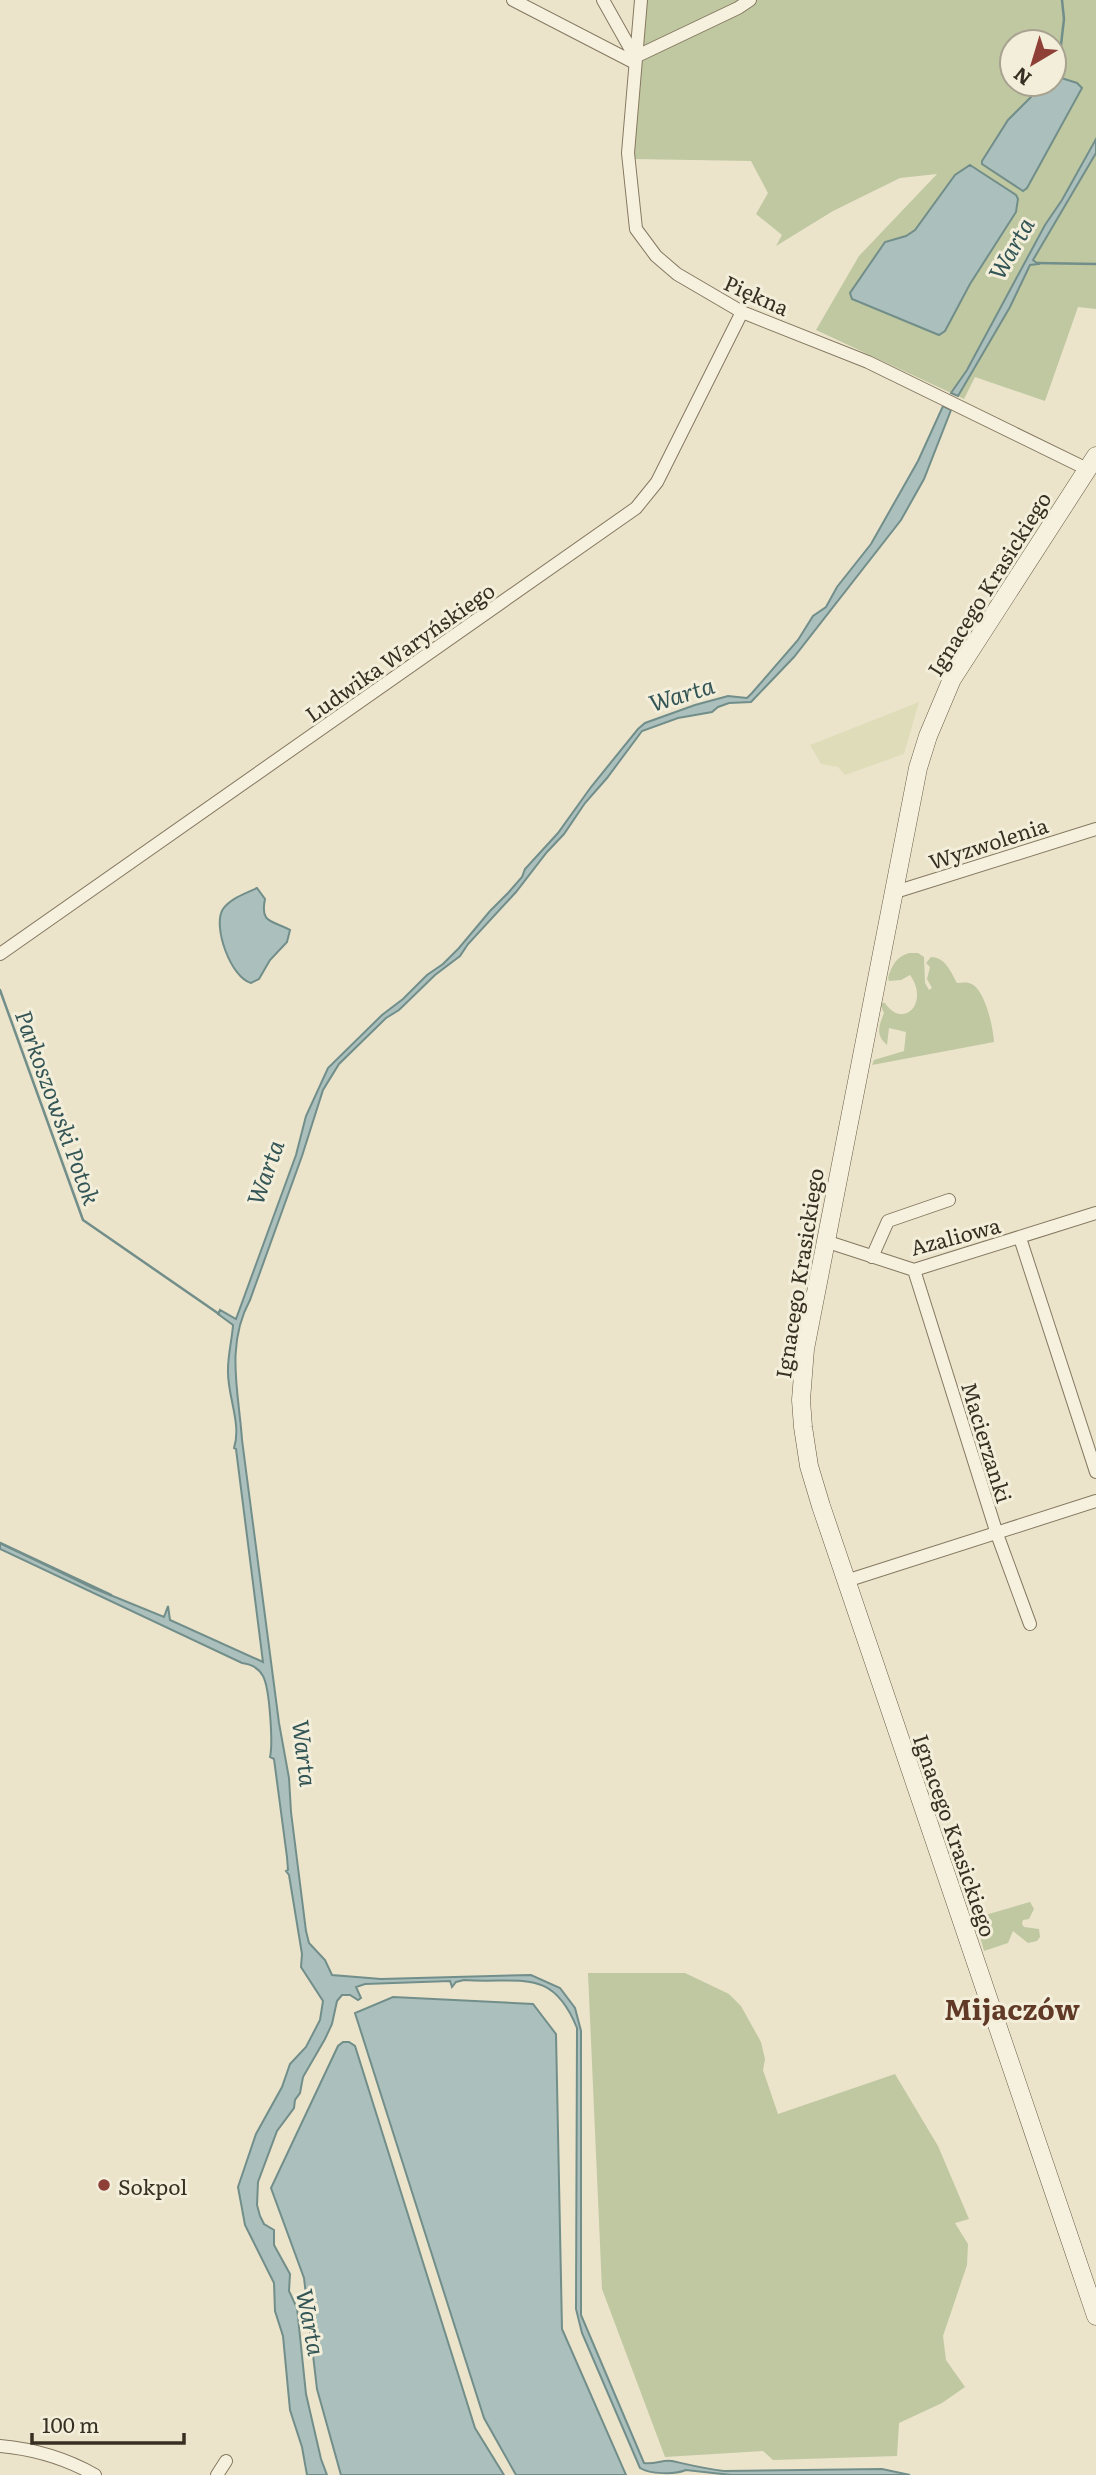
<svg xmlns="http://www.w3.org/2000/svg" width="1096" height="2475" font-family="Literata,serif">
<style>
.farmland{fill:#dfddb9}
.green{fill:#bfc8a0;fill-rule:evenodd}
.water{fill:#abc0bc;stroke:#728e8a;stroke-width:2}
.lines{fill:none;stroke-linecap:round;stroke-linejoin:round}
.stream{stroke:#728e8a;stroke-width:2.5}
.street-casing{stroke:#867861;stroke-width:14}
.secondary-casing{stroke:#685a44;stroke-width:19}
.street{stroke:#f6f1de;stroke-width:12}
.secondary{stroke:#f6f1de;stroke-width:18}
.poi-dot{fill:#8e4037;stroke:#f3eeda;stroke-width:2.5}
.labels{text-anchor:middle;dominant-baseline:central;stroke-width:6;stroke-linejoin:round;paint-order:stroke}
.street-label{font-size:21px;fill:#382f23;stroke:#f3eeda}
.poi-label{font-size:21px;fill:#382f23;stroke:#f3eeda;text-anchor:start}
.water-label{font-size:23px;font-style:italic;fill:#345556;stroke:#f3eeda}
.district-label{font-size:28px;font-weight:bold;fill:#603927;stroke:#f3eeda}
</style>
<rect width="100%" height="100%" fill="#ebe4cb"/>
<path class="farmland" d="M 919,702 L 904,754 L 845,775 L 838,767 L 821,764 L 810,745 Z"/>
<path class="green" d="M 645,0 L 1096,0 L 1096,309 L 1078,307 L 1045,401 L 975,377 L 964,399 L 816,330 L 859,256 L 937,174 L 900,178 L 833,211 L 776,246 L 782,235 L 756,214 L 768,193 L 751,161 L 634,159 ZM 1012,42 L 1054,42 L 1054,84 L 1012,84 Z
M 909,953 L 918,953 L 924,957 L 925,983 L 929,990 L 932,988 L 927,979 L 930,967 L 926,963 L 931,957 C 945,957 951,972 957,983 C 961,983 965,982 969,983 C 985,987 993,1027 994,1042 L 872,1065 L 874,1060 L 904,1051 L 906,1032 L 889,1028 L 887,1045 C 875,1035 879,1026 884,1013 L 879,1002 L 885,1003 C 903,1030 930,1003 910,975 L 901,980 L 889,981 L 888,978 C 892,965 896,957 909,953 Z
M 1030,1902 L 1034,1909 L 1029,1919 L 1023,1920 L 1022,1924 L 1024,1927 L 1039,1929 L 1040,1937 L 1037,1941 L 1028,1943 L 1013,1931 L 1008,1943 L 984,1951 L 975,1918 Z
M 588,1973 L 685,1973 L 729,1994 L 741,2006 L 761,2042 L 765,2059 L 763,2070 L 778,2114 L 895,2074 L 938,2146 L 969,2219 L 955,2223 L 968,2244 L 967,2265 L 943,2336 L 946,2360 L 965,2387 L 942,2403 L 899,2423 L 897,2456 L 773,2460 L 763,2451 L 665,2457 L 602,2289 Z"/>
<path class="water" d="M 1055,76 L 1077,83 L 1082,88 L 1027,188 L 1023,191 L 982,164 L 982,161 L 1008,120 L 1044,84 L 1054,84 Z
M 1096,139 L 1096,153 L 1033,260 L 1038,264 L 1030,265 L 1010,307 L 958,396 L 951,393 L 967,370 L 1045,225 L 1062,200 Z
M 970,165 L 1016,195 L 1018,199 L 1016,212 L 970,284 L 945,331 L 939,335 L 852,299 L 850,293 L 885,242 L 906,236 L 915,230 L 955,175 Z
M 943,406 L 951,410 L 924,479 L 901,520 L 794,657 L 751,702 L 729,703 L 718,707 L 712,712 L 678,718 L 642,731 L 607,778 L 585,803 L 564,834 L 547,852 L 516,892 L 468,944 L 460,956 L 435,975 L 399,1010 L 386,1018 L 339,1064 L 323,1090 L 302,1156 L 250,1300 C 225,1346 239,1393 242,1440 L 279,1723 L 289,1778 L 291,1812 L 306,1931 L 309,1943 L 325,1960 L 332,1975 L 381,1979 L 531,1975 L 560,1988 L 575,2008 L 581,2031 L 581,2315 L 644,2463 C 655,2465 663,2459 672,2461 C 690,2465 706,2469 724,2471 L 882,2469 L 910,2475 L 731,2475 L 686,2470 C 674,2475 650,2474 640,2468 L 582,2333 L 576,2309 L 577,2028 C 552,1966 520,1984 464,1980 L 456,1982 L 452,1987 L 450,1981 L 365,1984 L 356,1987 L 361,1998 L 358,2000 L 350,1995 L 342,1995 L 337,2001 L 332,2024 L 325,2039 L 303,2077 L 300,2093 L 295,2100 L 294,2108 L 277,2131 L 258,2182 L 257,2205 L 260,2216 L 264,2224 L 274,2230 L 274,2245 L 290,2274 L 289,2291 L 297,2308 L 306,2394 L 321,2459 L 327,2475 L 307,2475 L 302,2447 L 290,2410 L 283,2336 L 275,2311 L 274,2283 L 245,2225 L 238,2187 L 256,2134 L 282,2087 L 290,2064 L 306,2047 L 320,2020 L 323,2001 L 301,1967 L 302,1954 L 289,1875 L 286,1871 L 288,1870 L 287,1857 L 274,1759 L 270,1757 C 273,1745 270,1689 263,1676 C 259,1669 251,1664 242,1663 L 0,1549 L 0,1543 L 93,1588 L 164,1617 L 168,1606 L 170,1620 L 263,1662 L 236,1449 L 234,1448 C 242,1424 227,1395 228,1370 C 228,1354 232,1340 233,1325 L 218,1314 L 220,1310 L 236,1319 L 296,1155 L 306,1116 L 328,1068 L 382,1015 L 403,999 L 427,975 L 443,964 L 459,948 L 490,911 L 508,893 L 522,877 L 525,869 L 558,833 L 591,787 L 638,729 L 645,723 L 695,705 L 728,696 L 747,698 L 752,693 L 798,640 L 813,616 L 826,607 L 837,587 L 871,544 L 918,461 Z
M 257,888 L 265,899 C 260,923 271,920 290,930 L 287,942 L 270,960 L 259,979 L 251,983 C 231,978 212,926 223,909 C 231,898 245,894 257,888 Z
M 393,1997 L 533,2004 L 556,2034 L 562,2329 L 626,2475 L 516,2475 L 484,2418 L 355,2013 Z
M 343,2042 L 349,2042 L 355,2046 L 475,2428 L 504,2475 L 341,2475 L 317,2389 L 304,2278 L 271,2188 L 338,2046 Z"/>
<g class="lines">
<path class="stream" d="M 1059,62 L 1064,19 L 1062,0
M 1037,263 L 1096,264
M 0,990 L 83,1220 L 219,1314
M 0,1543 L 111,1595"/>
<g class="street-casing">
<path id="street" d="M 513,0 L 635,63
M 603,0 L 635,57 L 738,8 L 750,0
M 641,0 L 628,153 L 636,229 L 656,256 L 677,274 L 742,312 L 868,362 L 1087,469
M 892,893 L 1096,829
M 0,954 L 636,508 L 657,482 L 742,312
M 1020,1238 L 1096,1472
M 825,1241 L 914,1270 L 1096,1213
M 872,1257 L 888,1221 L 949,1200
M 914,1270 L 997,1534 L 1030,1624
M 846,1581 L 1096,1501
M 0,2446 C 34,2449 65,2458 95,2475
M 217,2475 L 226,2461"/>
</g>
<g class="secondary-casing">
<path id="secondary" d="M 1096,456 L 952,679 L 928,736 L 918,768 L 805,1349 L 801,1400 L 803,1427 L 809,1466 L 821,1506 L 1096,2316"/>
</g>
<use href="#street" class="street"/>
<use href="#secondary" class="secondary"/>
</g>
<circle class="poi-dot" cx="104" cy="2185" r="7"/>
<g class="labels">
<g class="street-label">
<text transform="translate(757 294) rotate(24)">Piękna</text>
<text transform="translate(988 583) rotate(-58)">Ignacego Krasickiego</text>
<text transform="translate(399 651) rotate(-35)">Ludwika Waryńskiego</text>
<text transform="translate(988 842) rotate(-18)">Wyzwolenia</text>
<text transform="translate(955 1235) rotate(-15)">Azaliowa</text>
<text transform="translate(798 1273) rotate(-81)">Ignacego Krasickiego</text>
<text transform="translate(988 1442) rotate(73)">Macierzanki</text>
<text transform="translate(956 1835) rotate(71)">Ignacego Krasickiego</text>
</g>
<g class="poi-label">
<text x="118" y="2185">Sokpol</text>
</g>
<g class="water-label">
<text transform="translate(1010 248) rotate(-60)">Warta</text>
<text transform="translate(681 693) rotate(-17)">Warta</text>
<text transform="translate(59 1107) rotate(70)">Parkoszowski Potok</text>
<text transform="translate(264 1172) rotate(-70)">Warta</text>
<text transform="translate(306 1753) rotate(83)">Warta</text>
<text transform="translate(312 2322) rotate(79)">Warta</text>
</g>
<g class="district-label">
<text x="1012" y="2008">Mijaczów</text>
</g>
</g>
<g transform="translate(1033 63) rotate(218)"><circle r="33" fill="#f3eeda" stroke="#a8a291" stroke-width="2"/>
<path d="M0-5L12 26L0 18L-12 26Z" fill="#8e4037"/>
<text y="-10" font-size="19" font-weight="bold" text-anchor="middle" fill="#382f23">N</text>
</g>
<path d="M32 2433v10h152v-10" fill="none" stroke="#382f23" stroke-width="3.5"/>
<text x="42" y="2433" font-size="21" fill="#382f23" stroke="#f3eeda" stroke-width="5" paint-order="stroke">100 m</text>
</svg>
